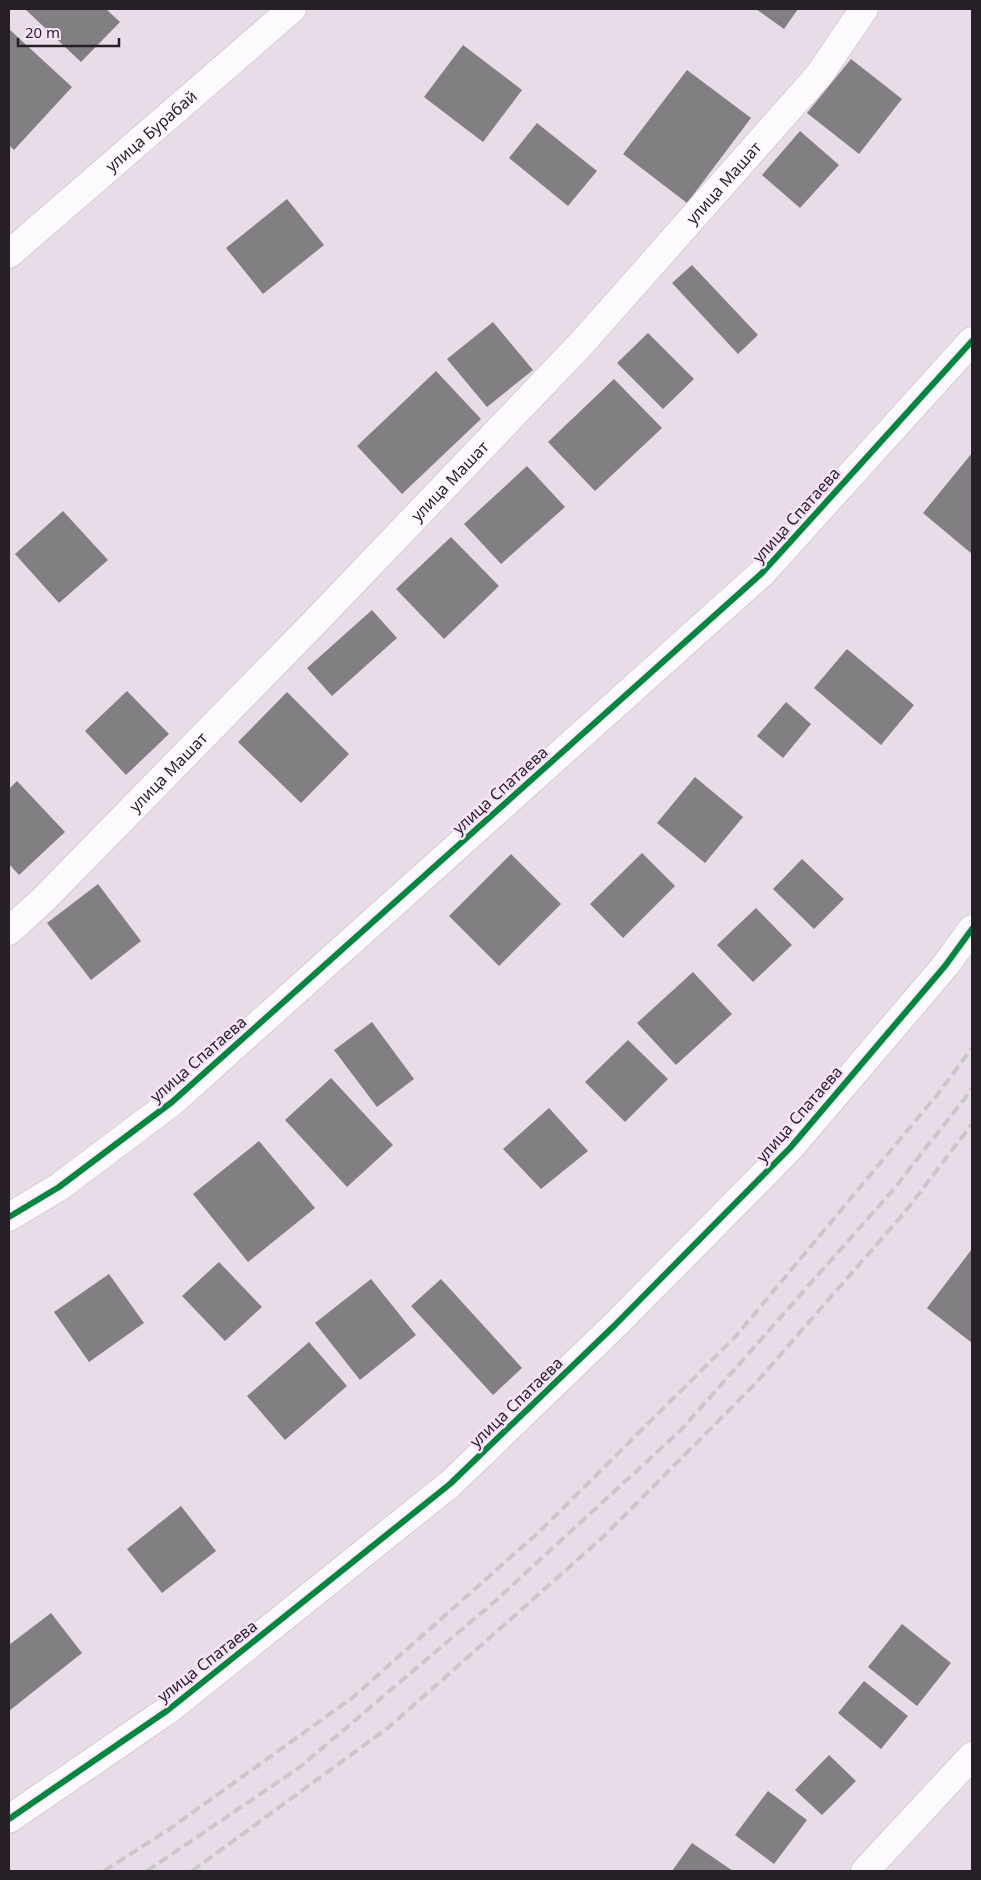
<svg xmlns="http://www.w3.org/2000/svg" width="981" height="1880" font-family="'Noto Sans',sans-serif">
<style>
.building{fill:#817f82}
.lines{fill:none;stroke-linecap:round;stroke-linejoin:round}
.minor-casing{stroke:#beb5bf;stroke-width:29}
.minor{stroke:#fcfafc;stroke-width:28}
.rail{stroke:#cac7ca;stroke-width:4;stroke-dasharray:10 5;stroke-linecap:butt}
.cycleway-casing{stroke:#fae4fb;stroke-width:9}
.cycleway{stroke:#00873e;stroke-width:6}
.labels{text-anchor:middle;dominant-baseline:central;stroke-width:5;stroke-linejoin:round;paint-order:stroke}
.street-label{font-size:16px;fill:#271f27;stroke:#fae4fb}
</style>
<rect width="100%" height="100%" fill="#e8dce9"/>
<path class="building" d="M 25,9 L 106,9 L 120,22 L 81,62 Z
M 756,9 L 798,9 L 784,29 Z
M 9,29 L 72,87 L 14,150 L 9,145 Z
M 463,45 L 522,90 L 483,142 L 424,97 Z
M 851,59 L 902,99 L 859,154 L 807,113 Z
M 687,70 L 751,118 L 687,203 L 623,154 Z
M 537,123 L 597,171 L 568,206 L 509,158 Z
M 800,131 L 839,165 L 800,208 L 762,175 Z
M 287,199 L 324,245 L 263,294 L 226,248 Z
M 692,265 L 758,335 L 738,354 L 672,283 Z
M 493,322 L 533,370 L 487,407 L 447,359 Z
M 648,333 L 694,379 L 663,409 L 617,363 Z
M 436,371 L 481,419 L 402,494 L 357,446 Z
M 614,379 L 662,428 L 595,491 L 548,442 Z
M 972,453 L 972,554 L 923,513 Z
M 527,466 L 565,507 L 501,564 L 464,524 Z
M 63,511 L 108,560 L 59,603 L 15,554 Z
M 451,537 L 499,586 L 444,639 L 396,589 Z
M 372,610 L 397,638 L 332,696 L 307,668 Z
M 847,649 L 914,705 L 881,745 L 814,688 Z
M 127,691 L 169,734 L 126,775 L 85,731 Z
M 287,692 L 349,754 L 301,803 L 238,742 Z
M 786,702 L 811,724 L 783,758 L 757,736 Z
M 695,777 L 743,817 L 705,863 L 657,823 Z
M 17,781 L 65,832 L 19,875 L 9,864 L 9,789 Z
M 642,853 L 675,886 L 623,938 L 590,904 Z
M 511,854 L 561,904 L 499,966 L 449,916 Z
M 802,859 L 844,899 L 814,929 L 773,889 Z
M 98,884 L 141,941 L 91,980 L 47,923 Z
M 756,908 L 792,945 L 753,982 L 717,945 Z
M 693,972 L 732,1014 L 676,1065 L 637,1023 Z
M 372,1022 L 414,1079 L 377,1107 L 334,1050 Z
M 628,1040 L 668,1079 L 625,1122 L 585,1082 Z
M 331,1078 L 393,1145 L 347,1187 L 285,1120 Z
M 549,1108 L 588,1151 L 541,1189 L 503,1149 Z
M 259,1141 L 315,1208 L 248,1262 L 193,1194 Z
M 972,1249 L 972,1343 L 927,1308 Z
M 219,1262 L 262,1307 L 225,1341 L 182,1296 Z
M 109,1274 L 144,1323 L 89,1362 L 54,1312 Z
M 371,1279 L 416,1335 L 360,1380 L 315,1323 Z
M 441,1279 L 522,1368 L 493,1395 L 411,1306 Z
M 309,1342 L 347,1386 L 285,1440 L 247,1396 Z
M 181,1506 L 216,1551 L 162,1593 L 127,1549 Z
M 51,1613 L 82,1653 L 9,1711 L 9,1645 Z
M 902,1624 L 951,1663 L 917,1706 L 868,1667 Z
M 864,1681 L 908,1716 L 881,1749 L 838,1713 Z
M 829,1755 L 856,1781 L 822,1815 L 795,1790 Z
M 768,1791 L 807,1820 L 774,1864 L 735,1835 Z
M 692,1843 L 733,1871 L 672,1871 Z"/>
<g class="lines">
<g class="minor-casing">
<g id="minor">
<path id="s1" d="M 9,254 L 292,9"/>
<path id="s2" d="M 9,931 L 44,899 L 313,624 L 581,344 L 819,75 L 864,9"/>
<path d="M 9,1217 L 59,1187 L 172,1102 L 762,573 L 972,341"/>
<path d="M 9,1819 L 168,1710 L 450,1484 L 614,1326 L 790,1148 L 945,966 L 972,929"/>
<path d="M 865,1871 L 972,1756"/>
</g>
</g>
<use href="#minor" class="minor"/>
<path class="rail" d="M 104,1871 L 168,1830 L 352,1698 L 539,1532 L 736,1336 L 937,1095 L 972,1048
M 147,1871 L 300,1767 L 493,1603 L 681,1430 L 893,1190 L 972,1089
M 192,1871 L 389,1727 L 602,1538 L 754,1385 L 905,1212 L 972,1124"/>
<g class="cycleway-casing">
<path id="cycleway" d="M 9,1217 L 59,1187 L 172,1102 L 762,573 L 972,341
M 9,1819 L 168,1710 L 450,1484 L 614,1326 L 790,1148 L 945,966 L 972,929"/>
</g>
<use href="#cycleway" class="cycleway"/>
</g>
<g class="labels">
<g class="street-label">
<text stroke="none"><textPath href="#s1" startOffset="188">улица Бурабай</textPath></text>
<text stroke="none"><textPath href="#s2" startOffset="1035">улица Машат</textPath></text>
<text stroke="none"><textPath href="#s2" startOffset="630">улица Машат</textPath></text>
<text transform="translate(796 515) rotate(-48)">улица Спатаева</text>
<text stroke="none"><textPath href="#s2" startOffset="225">улица Машат</textPath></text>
<text transform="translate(500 790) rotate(-42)">улица Спатаева</text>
<text transform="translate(198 1059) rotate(-41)">улица Спатаева</text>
<text transform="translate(799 1114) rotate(-49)">улица Спатаева</text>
<text transform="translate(516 1402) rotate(-44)">улица Спатаева</text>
<text transform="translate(207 1661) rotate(-38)">улица Спатаева</text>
</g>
</g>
<rect width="981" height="1880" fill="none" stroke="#271f27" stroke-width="20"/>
<path d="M18 38v8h101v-8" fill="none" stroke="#271f27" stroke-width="2.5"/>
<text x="25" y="38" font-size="15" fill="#271f27" stroke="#fae4fb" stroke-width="4" paint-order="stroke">20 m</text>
</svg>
